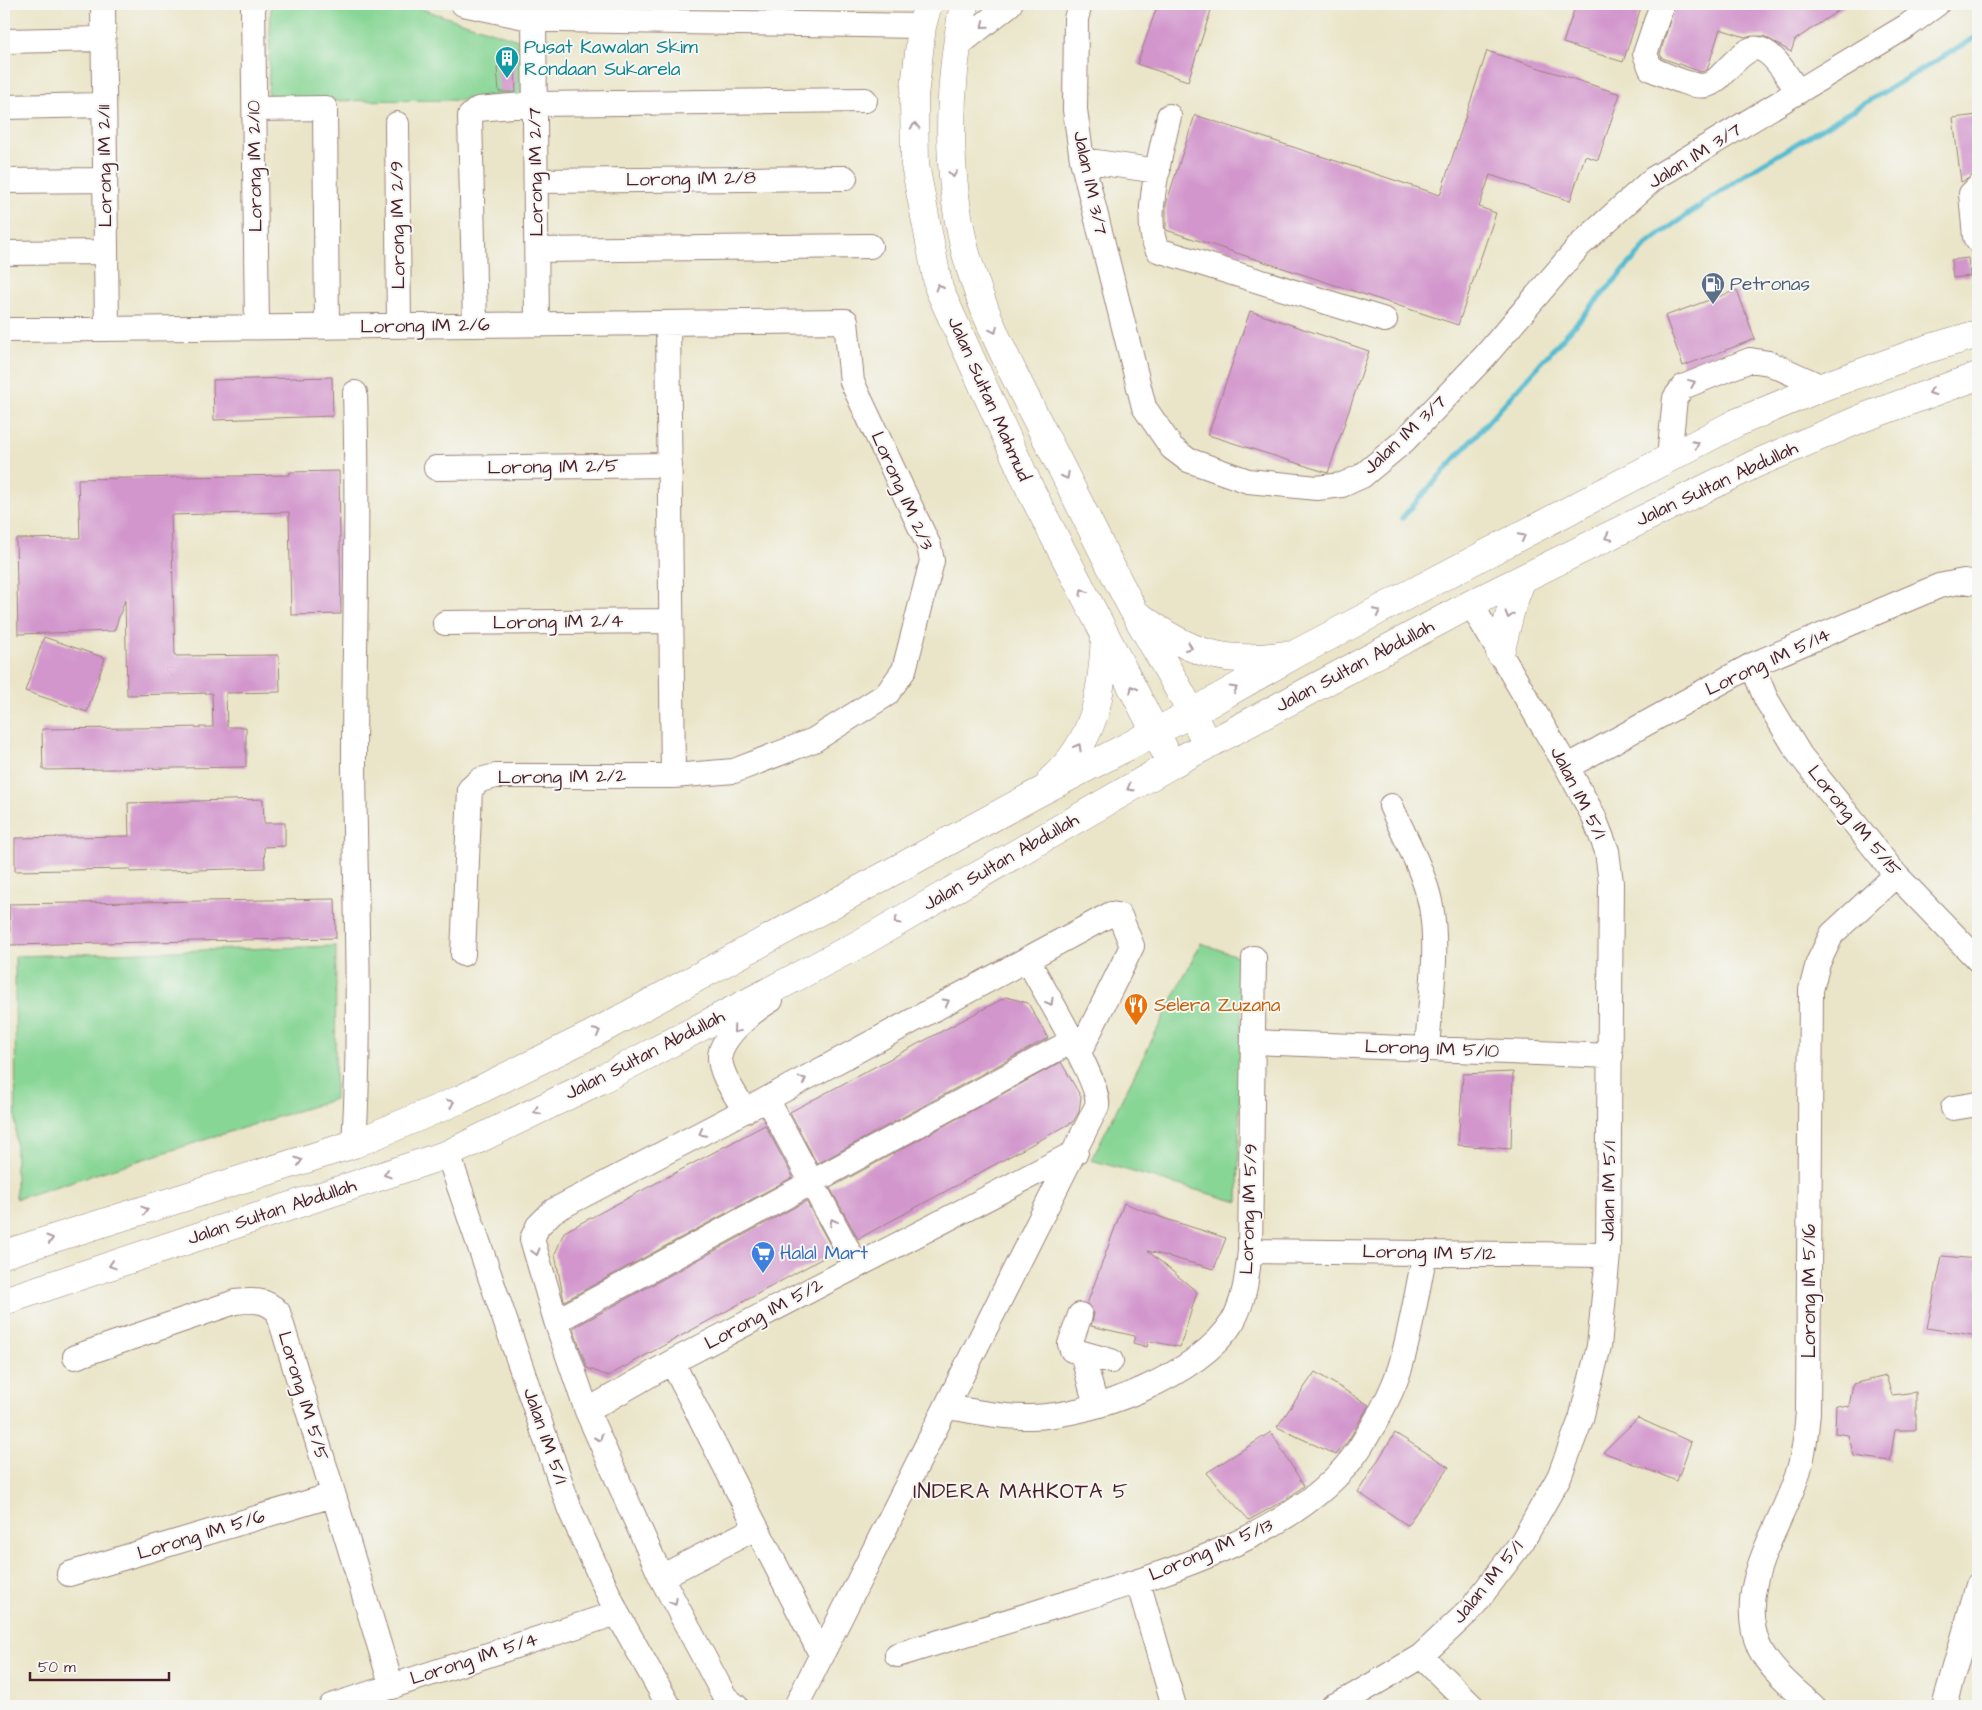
<svg xmlns="http://www.w3.org/2000/svg" width="1982" height="1710" font-family="'Architects Daughter',sans-serif">
<style>
.green{fill:#88d695;stroke:#697a60}
.lines{fill:none;stroke-linecap:round;stroke-linejoin:round}
.stream{stroke:#52bbd0;stroke-width:5.5}
.building{fill:#d295cc}
.minor-casing{stroke:#9a827a;stroke-width:26}
.major-casing{stroke:#9a827a;stroke-width:29}
.minor{stroke:#fff;stroke-width:24}
.major{stroke:#fff;stroke-width:28}
.oneway{stroke:#ae9aa0}
.labels{text-anchor:middle;dominant-baseline:central;stroke-width:4;stroke-linejoin:round;paint-order:stroke}
.culture-label{font-size:19px;fill:#0d838f;stroke:#f6f6f2;text-anchor:start}
.street-label{font-size:19px;fill:#4a1f2b;stroke:#f6f6f2}
.service-label{font-size:19px;fill:#4e5e75;stroke:#f6f6f2;text-anchor:start}
.food-label{font-size:19px;fill:#c56008;stroke:#f6f6f2;text-anchor:start}
.shop-label{font-size:19px;fill:#366cbe;stroke:#f6f6f2;text-anchor:start}
.quarter-label{font-size:21px;letter-spacing:1px;fill:#4a1f2b;stroke:#f6f6f2}
</style>
<rect width="100%" height="100%" fill="#f6f6f2"/>
<filter id="ink" filterUnits="userSpaceOnUse"><feTurbulence type="fractalNoise" baseFrequency=".02" numOctaves="2"/><feDisplacementMap in="SourceGraphic" scale="10" xChannelSelector="R" yChannelSelector="G"/><feConvolveMatrix kernelMatrix="1 2 1 2 8 2 1 2 1" color-interpolation-filters="sRGB"/></filter>
<filter id="wash" filterUnits="userSpaceOnUse"><feTurbulence type="fractalNoise" baseFrequency=".0096" numOctaves="4" result="noise"/><feDisplacementMap in="SourceGraphic" scale="20" xChannelSelector="R" yChannelSelector="G"/><feGaussianBlur stdDeviation="1.12" result="paint"/><feColorMatrix in="noise" values="0 0 0 0 0 0 0 0 0 0 0 0 0 0 0 0 0 1.4 0 .05"/><feComposite in="paint" operator="in"/></filter>
<g filter="url(#wash)">
<rect width="100%" height="100%" fill="#eae5c8"/>
<path class="green" d="M 271,4 L 406,4 L 521,41 L 522,100 L 268,101 Z
M 1201,943 L 1242,958 L 1238,1202 L 1091,1160 Z
M 336,946 L 335,1099 L 16,1199 L 15,956 Z"/>
<g class="lines">
<path class="stream" d="M 1402,518 L 1649,242 L 1747,173 L 1978,36"/>
</g>
<g id="blocks">
<path class="building" d="M 1158,4 L 1213,4 L 1188,81 L 1137,64 Z
M 1576,4 L 1642,4 L 1623,62 L 1563,43 Z
M 1675,4 L 1848,4 L 1795,40 L 1791,52 L 1764,36 L 1745,37 L 1720,29 L 1707,70 L 1701,72 L 1662,58 L 1660,54 Z
M 1487,51 L 1620,94 L 1598,160 L 1585,156 L 1570,201 L 1490,175 L 1479,207 L 1496,213 L 1458,325 L 1166,230 L 1166,204 L 1195,115 L 1440,195 Z
M 515,66 L 516,92 L 499,92 L 497,67 Z
M 1978,115 L 1978,174 L 1961,182 L 1953,118 Z
M 1968,258 L 1970,276 L 1953,278 L 1951,260 Z
M 1737,290 L 1755,339 L 1683,366 L 1665,316 Z
M 1250,311 L 1369,351 L 1328,473 L 1208,435 Z
M 332,377 L 333,416 L 214,420 L 213,380 Z
M 339,471 L 341,614 L 291,615 L 289,512 L 171,515 L 175,656 L 279,655 L 280,692 L 226,693 L 227,727 L 246,727 L 246,767 L 43,770 L 42,729 L 213,727 L 212,693 L 127,695 L 125,600 L 114,631 L 18,634 L 16,539 L 80,538 L 78,479 L 290,475 L 290,472 Z
M 44,637 L 105,658 L 87,712 L 25,691 Z
M 263,799 L 264,823 L 285,823 L 285,846 L 264,847 L 265,868 L 130,872 L 130,869 L 15,871 L 15,838 L 129,836 L 128,803 Z
M 335,899 L 336,938 L 10,945 L 9,904 Z
M 1006,997 L 1028,1003 L 1048,1038 L 817,1164 L 790,1112 Z
M 1061,1062 L 1081,1097 L 1079,1112 L 1073,1122 L 858,1239 L 830,1188 Z
M 1513,1072 L 1511,1149 L 1458,1145 L 1463,1074 Z
M 765,1125 L 793,1177 L 564,1301 L 555,1254 L 564,1232 Z
M 806,1201 L 834,1252 L 608,1376 L 587,1368 L 573,1328 Z
M 1124,1203 L 1163,1218 L 1226,1238 L 1214,1269 L 1148,1251 L 1197,1292 L 1180,1347 L 1149,1341 L 1147,1347 L 1133,1343 L 1135,1336 L 1091,1326 L 1094,1313 L 1087,1304 Z
M 1942,1256 L 1978,1259 L 1978,1336 L 1927,1328 Z
M 1315,1372 L 1369,1405 L 1348,1441 L 1336,1455 L 1277,1427 Z
M 1886,1376 L 1892,1395 L 1916,1392 L 1916,1430 L 1895,1430 L 1890,1461 L 1854,1456 L 1848,1435 L 1835,1433 L 1836,1405 L 1849,1407 L 1853,1384 Z
M 1638,1418 L 1691,1442 L 1677,1481 L 1603,1452 Z
M 1271,1432 L 1304,1486 L 1287,1499 L 1249,1520 L 1206,1473 Z
M 1395,1433 L 1449,1467 L 1407,1525 L 1358,1492 Z"/>
</g>
</g>
<g filter="url(#ink)">
<use href="#blocks" fill-opacity="0" stroke="#9a827a" stroke-width="1"/>
<g class="lines">
<g class="minor-casing">
<path id="minor" d="M 103,4 L 107,329
M 253,4 L 257,327
M 463,4 L 534,19 L 559,20 L 922,26
M 1080,4 L 1076,19 L 1075,110 L 1082,160 L 1144,407 L 1172,448 L 1188,460 L 1248,481 L 1317,488 L 1342,485 L 1362,476 L 1404,441 L 1485,356 L 1580,245 L 1653,179 L 1907,26 L 1937,4
M 1662,4 L 1645,54 L 1651,69 C 1664,74 1694,89 1707,85 C 1715,83 1722,74 1728,68 C 1734,62 1743,52 1752,49 C 1770,44 1789,79 1798,92
M 534,19 L 537,324
M 4,41 L 103,39
M 957,46 L 1010,4
M 4,107 L 104,105
M 255,109 L 325,108 L 327,327
M 1169,116 C 1162,148 1141,223 1158,250 L 1385,320
M 397,124 L 399,326
M 1082,160 L 1158,171
M 4,181 L 105,180
M 536,181 L 845,178
M 1978,187 L 1971,194 L 1975,237 L 1978,241
M 537,250 L 870,246
M 4,253 L 106,252
M 668,323 L 673,776
M 475,325 L 470,116 L 478,109 L 535,104 L 865,100
M 4,330 L 846,321 L 852,382 L 929,546 L 932,561 L 904,670 L 887,694 L 814,740 L 734,771 L 673,776 L 496,776 L 480,780 L 470,789 L 463,954
M 1669,458 L 1675,398 L 1683,387 L 1750,360 L 1769,363 L 1822,387
M 436,468 L 670,465
M 445,623 L 671,621
M 1752,665 L 1766,699 L 1800,755 L 1896,875 L 1978,960
M 1567,767 L 1752,665 L 1939,586 L 1964,581 L 1978,583
M 1391,806 C 1405,838 1424,871 1431,906 C 1439,952 1430,1002 1427,1049
M 1254,1042 L 1611,1056
M 767,1099 L 856,1265
M 1953,1108 L 1978,1104
M 745,1111 C 737,1096 720,1075 720,1057 C 721,1036 754,1010 771,1000
M 354,1144 C 362,1017 355,890 354,763 C 354,640 359,516 355,393
M 448,1154 L 570,1510 L 617,1613 L 669,1706
M 1250,1251 L 1608,1255
M 1080,1315 L 1070,1344 L 1072,1350 L 1111,1361
M 556,1321 L 1072,1041
M 1082,1353 L 1096,1406
M 75,1357 L 235,1302 C 252,1300 266,1299 278,1312 L 392,1687
M 672,1362 L 822,1656
M 947,1407 C 974,1411 1002,1418 1030,1417 C 1092,1416 1200,1376 1233,1321 C 1245,1299 1247,1276 1250,1251 L 1254,958
M 587,1411 L 672,1362 L 1076,1152
M 69,1574 L 333,1495
M 661,1577 L 756,1528
M 1138,1582 L 1174,1706
M 897,1655 C 952,1638 1006,1622 1060,1605 C 1157,1576 1301,1536 1359,1449 C 1375,1424 1391,1396 1400,1368 C 1411,1331 1417,1291 1425,1253
M 1421,1656 L 1472,1706
M 331,1706 L 617,1613
M 736,1706 L 725,1697 L 661,1577 L 587,1411 L 556,1321 L 532,1239 L 538,1226 L 553,1211 L 767,1099 L 1111,914 L 1120,916 L 1132,946 L 1079,1053
M 796,1706 L 1097,1106 C 1102,1085 1040,983 1027,959
M 1333,1706 L 1350,1698 L 1421,1656 L 1471,1609 L 1522,1542 L 1559,1477 L 1581,1419 L 1599,1346 L 1608,1255 L 1611,883 L 1607,851 L 1593,815 L 1567,767 L 1471,604
M 1813,1706 C 1795,1690 1769,1669 1759,1647 C 1734,1587 1779,1531 1797,1476 C 1804,1455 1806,1434 1808,1412 L 1811,990 L 1818,963 L 1832,934 L 1896,875
M 1944,1706 L 1978,1585"/>
</g>
<g class="major-casing">
<path id="major" d="M 928,4 L 922,26 L 914,96 L 915,165 L 939,289 L 1031,491 L 1164,749
M 964,4 C 948,85 945,168 965,250 C 982,315 1014,375 1044,434 C 1075,493 1103,554 1135,613 C 1157,652 1181,690 1200,730
M 1141,617 C 1188,653 1226,665 1285,655
M 1500,653 L 1512,605 L 1522,579
M 1051,780 C 1096,740 1102,694 1105,636
M 4,1254 L 354,1144 L 461,1099 L 591,1035 L 1034,795 L 1192,713 L 1299,652 L 1736,423 L 1822,387 L 1927,349 L 1978,334
M 4,1301 L 448,1154 L 598,1081 L 861,943 L 1172,764 L 1471,604 L 1755,464 L 1865,417 L 1978,376"/>
</g>
<use href="#minor" class="minor"/>
<use href="#major" class="major"/>
</g>
<defs><path id="oneway-chevron" d="M-2-3.5L2.5 0L-2 3.5" fill="none" stroke-width="1.6" stroke-linecap="round" stroke-linejoin="round" transform="scale(1.25)"/></defs>
<g class="oneway">
<use href="#oneway-chevron" transform="translate(984 25) rotate(141)"/>
<use href="#oneway-chevron" transform="translate(915 126) rotate(-91)"/>
<use href="#oneway-chevron" transform="translate(953 174) rotate(83)"/>
<use href="#oneway-chevron" transform="translate(939 287) rotate(-107)"/>
<use href="#oneway-chevron" transform="translate(994 330) rotate(64)"/>
<use href="#oneway-chevron" transform="translate(1692 383) rotate(-22)"/>
<use href="#oneway-chevron" transform="translate(1932 392) rotate(160)"/>
<use href="#oneway-chevron" transform="translate(1696 444) rotate(-28)"/>
<use href="#oneway-chevron" transform="translate(1066 476) rotate(63)"/>
<use href="#oneway-chevron" transform="translate(1522 537) rotate(-28)"/>
<use href="#oneway-chevron" transform="translate(1608 537) rotate(154)"/>
<use href="#oneway-chevron" transform="translate(1083 592) rotate(-118)"/>
<use href="#oneway-chevron" transform="translate(1377 612) rotate(-27)"/>
<use href="#oneway-chevron" transform="translate(1509 615) rotate(106)"/>
<use href="#oneway-chevron" transform="translate(1189 647) rotate(23)"/>
<use href="#oneway-chevron" transform="translate(1133 689) rotate(-117)"/>
<use href="#oneway-chevron" transform="translate(1234 689) rotate(-30)"/>
<use href="#oneway-chevron" transform="translate(1078 747) rotate(-60)"/>
<use href="#oneway-chevron" transform="translate(1130 788) rotate(150)"/>
<use href="#oneway-chevron" transform="translate(897 921) rotate(150)"/>
<use href="#oneway-chevron" transform="translate(946 1002) rotate(-28)"/>
<use href="#oneway-chevron" transform="translate(1050 1002) rotate(61)"/>
<use href="#oneway-chevron" transform="translate(736 1030) rotate(130)"/>
<use href="#oneway-chevron" transform="translate(597 1032) rotate(-28)"/>
<use href="#oneway-chevron" transform="translate(803 1080) rotate(-28)"/>
<use href="#oneway-chevron" transform="translate(451 1103) rotate(-23)"/>
<use href="#oneway-chevron" transform="translate(537 1111) rotate(154)"/>
<use href="#oneway-chevron" transform="translate(702 1133) rotate(152)"/>
<use href="#oneway-chevron" transform="translate(299 1161) rotate(-18)"/>
<use href="#oneway-chevron" transform="translate(387 1174) rotate(162)"/>
<use href="#oneway-chevron" transform="translate(145 1210) rotate(-18)"/>
<use href="#oneway-chevron" transform="translate(833 1222) rotate(-118)"/>
<use href="#oneway-chevron" transform="translate(50 1239) rotate(-17)"/>
<use href="#oneway-chevron" transform="translate(536 1252) rotate(74)"/>
<use href="#oneway-chevron" transform="translate(112 1265) rotate(162)"/>
<use href="#oneway-chevron" transform="translate(599 1438) rotate(66)"/>
<use href="#oneway-chevron" transform="translate(674 1602) rotate(62)"/>
</g>
</g>
<defs>
<g id="building-pin" transform="scale(1.25)"><path d="M0 17L-7.5 6A9.5 9.5 0 1 1 7.5 6Z" fill="#0f9aa8" stroke="#f6f6f2"/><path d="M-4-6H4V6H1V3H-1V6H-4ZM-2.5-4.3h1.7v1.8h-1.7ZM.8-4.3h1.7v1.8H.8ZM-2.5-1h1.7V.8h-1.7ZM.8-1h1.7V.8H.8Z" fill="#fff"/></g>
<g id="fuel-pin" transform="scale(1.25)"><path d="M0 17L-7.5 6A9.5 9.5 0 1 1 7.5 6Z" fill="#5c6f8a" stroke="#f6f6f2"/><path d="M-5.5-6h7V0h2V4h1.3V-2.5L3-4.5l.8-.8L6-3V5H2.5V1h-1V6h-7ZM-4.2-4.7v3.2H.2V-4.7Z" fill="#fff"/></g>
<g id="restaurant-pin" transform="scale(1.25)"><path d="M0 17L-7.5 6A9.5 9.5 0 1 1 7.5 6Z" fill="#e8710a" stroke="#f6f6f2"/><path d="M-5-6h1v4h1v-4h1v4h1v-4h1v5L-1.5 .5V6h-2V.5L-5-1ZM5-6V6H3V1.5H1.5Q1.5-4 5-6Z" fill="#fff"/></g>
<g id="supermarket-pin" transform="scale(1.25)"><path d="M0 17L-7.5 6A9.5 9.5 0 1 1 7.5 6Z" fill="#3f7fe0" stroke="#f6f6f2"/><path d="M-6-5.5h2.5l.6 2H6L4.5 2H-2.5L-4.4-4H-6ZM-1.5 3.2a1.3 1.3 0 1 0 .1 0ZM3 3.2a1.3 1.3 0 1 0 .1 0Z" fill="#fff"/></g>
</defs>
<g fill-rule="evenodd">
<use href="#building-pin" x="507" y="58"/>
<use href="#fuel-pin" x="1713" y="284"/>
<use href="#restaurant-pin" x="1136" y="1005"/>
<use href="#supermarket-pin" x="763" y="1253"/>
</g>
<g class="labels">
<g class="culture-label">
<text x="524" y="47">Pusat Kawalan Skim<tspan x="524" dy="22">Rondaan Sukarela</tspan></text>
</g>
<g class="street-label">
<text transform="translate(1695 156) rotate(-32)">Jalan IM 3/7</text>
<text transform="translate(105 166) rotate(-91)">Lorong IM 2/11</text>
<text transform="translate(255 166) rotate(-91)">Lorong IM 2/10</text>
<text transform="translate(536 172) rotate(-91)">Lorong IM 2/7</text>
<text transform="translate(691 179) rotate(-1)">Lorong IM 2/8</text>
<text transform="translate(1090 183) rotate(78)">Jalan IM 3/7</text>
<text transform="translate(398 225) rotate(-91)">Lorong IM 2/9</text>
<text transform="translate(425 326) rotate(-1)">Lorong IM 2/6</text>
<text transform="translate(989 399) rotate(66)">Jalan Sultan Mahmud</text>
<text transform="translate(1405 435) rotate(-43)">Jalan IM 3/7</text>
<text transform="translate(553 467) rotate(-1)">Lorong IM 2/5</text>
<text transform="translate(1717 484) rotate(-25)">Jalan Sultan Abdullah</text>
<text transform="translate(902 491) rotate(66)">Lorong IM 2/3</text>
<text transform="translate(558 622) rotate(-1)">Lorong IM 2/4</text>
<text transform="translate(1768 662) rotate(-25)">Lorong IM 5/14</text>
<text transform="translate(1355 666) rotate(-28)">Jalan Sultan Abdullah</text>
<text transform="translate(562 777) rotate(-1)">Lorong IM 2/2</text>
<text transform="translate(1578 793) rotate(63)">Jalan IM 5/1</text>
<text transform="translate(1854 821) rotate(51)">Lorong IM 5/15</text>
<text transform="translate(1001 862) rotate(-30)">Jalan Sultan Abdullah</text>
<text transform="translate(1432 1049) rotate(2)">Lorong IM 5/10</text>
<text transform="translate(645 1055) rotate(-27)">Jalan Sultan Abdullah</text>
<text transform="translate(1609 1191) rotate(-89)">Jalan IM 5/1</text>
<text transform="translate(1249 1209) rotate(-88)">Lorong IM 5/9</text>
<text transform="translate(272 1212) rotate(-18)">Jalan Sultan Abdullah</text>
<text transform="translate(1429 1253) rotate(1)">Lorong IM 5/12</text>
<text transform="translate(1809 1291) rotate(-90)">Lorong IM 5/16</text>
<text transform="translate(764 1314) rotate(-28)">Lorong IM 5/2</text>
<text transform="translate(303 1396) rotate(73)">Lorong IM 5/5</text>
<text transform="translate(545 1436) rotate(71)">Jalan IM 5/1</text>
<text transform="translate(201 1535) rotate(-17)">Lorong IM 5/6</text>
<text transform="translate(1211 1550) rotate(-23)">Lorong IM 5/13</text>
<text transform="translate(1488 1582) rotate(-51)">Jalan IM 5/1</text>
<text transform="translate(474 1659) rotate(-18)">Lorong IM 5/4</text>
</g>
<g class="service-label">
<text x="1730" y="284">Petronas</text>
</g>
<g class="food-label">
<text x="1154" y="1005">Selera Zuzana</text>
</g>
<g class="shop-label">
<text x="780" y="1253">Halal Mart</text>
</g>
<g class="quarter-label">
<text x="1021" y="1491">INDERA MAHKOTA 5</text>
</g>
</g>
<rect width="1982" height="1710" fill="none" stroke="#f6f6f2" stroke-width="20"/>
<path d="M30 1672v8h139v-8" fill="none" stroke="#4a1f2b" stroke-width="2.5"/>
<text x="38" y="1672" font-size="15" fill="#4a1f2b" stroke="#f6f6f2" stroke-width="4" paint-order="stroke">50 m</text>
</svg>
